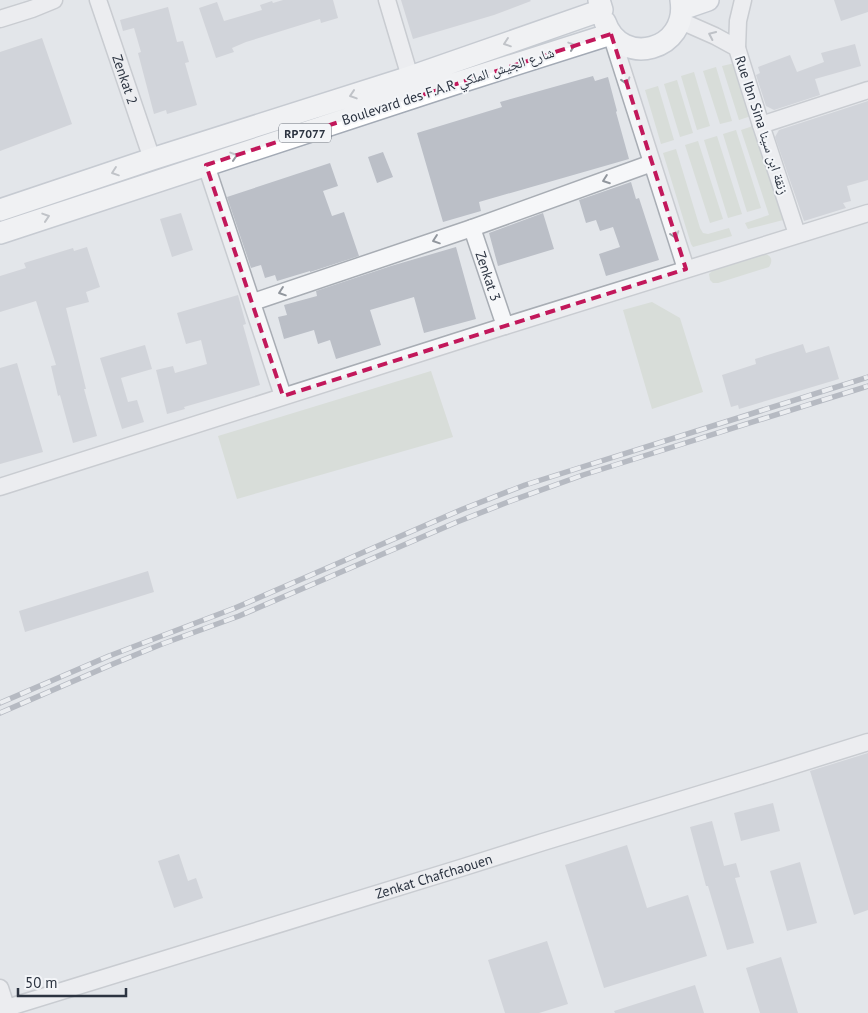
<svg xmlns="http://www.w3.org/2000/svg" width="868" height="1013" font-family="'PT Sans','Noto Naskh Arabic',sans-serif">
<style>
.green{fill:#c9d3c5}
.building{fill:#bbbfc7}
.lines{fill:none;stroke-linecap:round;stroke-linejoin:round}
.minor-casing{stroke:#a8adb4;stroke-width:19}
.major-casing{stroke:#a3aab5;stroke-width:24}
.minor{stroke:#f6f7f9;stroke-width:16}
.major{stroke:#fff;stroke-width:21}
.rail-casing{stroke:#7e8693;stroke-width:5.5}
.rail{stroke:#f3f5f8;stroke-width:4;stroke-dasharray:11;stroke-linecap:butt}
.oneway{stroke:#91969d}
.oneway2{stroke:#969aa0}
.marked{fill:none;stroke:#c2185b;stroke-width:4;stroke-dasharray:10 6;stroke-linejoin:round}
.labels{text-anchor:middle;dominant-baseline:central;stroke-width:4;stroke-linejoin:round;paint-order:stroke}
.shield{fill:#f3f5f8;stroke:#686e78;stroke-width:1}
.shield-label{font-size:12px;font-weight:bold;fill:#2c3441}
.street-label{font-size:14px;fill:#2c3441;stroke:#f3f5f8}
</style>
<rect width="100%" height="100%" fill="#e3e6ea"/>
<path class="green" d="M 735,63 L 751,116 L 739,120 L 722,66 Z
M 716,67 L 732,121 L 720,124 L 703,71 Z
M 694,72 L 710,126 L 697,130 L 681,76 Z
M 677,80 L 693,133 L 680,137 L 664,84 Z
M 658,86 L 674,140 L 661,144 L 645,90 Z
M 756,125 L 787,219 L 748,229 L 745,223 L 769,215 L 741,130 Z
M 736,130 L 761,208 L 747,212 L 723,134 Z
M 717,136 L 742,214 L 728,218 L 704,140 Z
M 698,141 L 723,219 L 710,223 L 685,145 Z
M 676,149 L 700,228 L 703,233 L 708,234 L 729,228 L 732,236 L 693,247 L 691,244 L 663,153 Z
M 764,254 C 772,255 773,261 769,267 L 718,283 L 713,283 L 710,280 L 709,274 L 713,270 Z
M 652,302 L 680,318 L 703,392 L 652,409 L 623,310 Z
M 431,371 L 453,437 L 237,499 L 218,436 Z"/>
<path class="building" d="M 283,0 L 333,0 L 338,18 L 321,23 L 320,19 L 246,42 L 232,48 L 234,52 L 216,58 L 199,8 L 217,2 L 224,21 L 262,10 L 260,5 L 272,1 L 273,3 Z
M 401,0 L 530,0 L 531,1 L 494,15 L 413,39 Z
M 834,0 L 868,0 L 868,12 L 841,21 Z
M 168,7 L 177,42 L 183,41 L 189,62 L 185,63 L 197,105 L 167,114 L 166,110 L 154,114 L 138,53 L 141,52 L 134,28 L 123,31 L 120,20 Z
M 42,38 L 72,124 L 0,151 L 0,52 Z
M 855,44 L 861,66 L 815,79 L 820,95 L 774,110 L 766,106 L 756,75 L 760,73 L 758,67 L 790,55 L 797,72 L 824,62 L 821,53 Z
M 593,76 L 595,81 L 608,77 L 617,111 L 616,112 L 629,159 L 479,202 L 481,211 L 443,222 L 417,133 L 502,107 L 500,102 Z
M 868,101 L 868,180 L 847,186 L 851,201 L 843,203 L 846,208 L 804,221 L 775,137 L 779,130 Z
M 383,152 L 393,177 L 377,183 L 368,157 Z
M 330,163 L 338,186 L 323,191 L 332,216 L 344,212 L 359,256 L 310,272 L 310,271 L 277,281 L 275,275 L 265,278 L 261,265 L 251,268 L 227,197 Z
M 631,182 L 636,199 L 639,198 L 659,260 L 606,276 L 599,254 L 620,247 L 613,227 L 600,231 L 596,220 L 586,223 L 579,200 Z
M 181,213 L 193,250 L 172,257 L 160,219 Z
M 543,213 L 554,249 L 498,266 L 489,233 Z
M 87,247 L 100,287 L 86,292 L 89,302 L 66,308 L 86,389 L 84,389 L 97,436 L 73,443 L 60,395 L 58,396 L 51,366 L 56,365 L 37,304 L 36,301 L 0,312 L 0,276 L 26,268 L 24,263 L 73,248 L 74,251 Z
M 456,247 L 476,319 L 424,333 L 414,297 L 370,310 L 381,345 L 336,359 L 330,340 L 318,344 L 314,330 L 284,339 L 278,317 L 287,315 L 284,305 L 317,296 L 316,291 L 391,266 Z
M 238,295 L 246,324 L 243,325 L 260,385 L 184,407 L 185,409 L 167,414 L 156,370 L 173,366 L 175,373 L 207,364 L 201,340 L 186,344 L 177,313 Z
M 803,344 L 806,353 L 829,346 L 839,379 L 739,409 L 738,405 L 731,407 L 722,375 L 756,364 L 755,359 Z
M 145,345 L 152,369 L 121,378 L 128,402 L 137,400 L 144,422 L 122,429 L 100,358 Z
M 17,363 L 43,452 L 0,464 L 0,368 Z
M 148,571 L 154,592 L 25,632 L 19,611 Z
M 868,753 L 868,910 L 854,915 L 810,771 Z
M 773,803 L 780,831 L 741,841 L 734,813 Z
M 712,821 L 724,866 L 736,863 L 740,877 L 735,878 L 754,943 L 727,950 L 708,886 L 706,886 L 690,827 Z
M 627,845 L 647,908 L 688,895 L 707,956 L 604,988 L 565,865 Z
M 179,854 L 188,881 L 196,878 L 203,898 L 174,908 L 158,861 Z
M 800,862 L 817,923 L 787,931 L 770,871 Z
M 547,941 L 568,1004 L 539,1013 L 505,1013 L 488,960 Z
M 781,957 L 798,1013 L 760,1013 L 746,968 Z
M 695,985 L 704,1013 L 615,1013 L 614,1011 Z"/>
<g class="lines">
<g class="minor-casing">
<g id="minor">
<path id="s1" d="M 98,0 L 152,159"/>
<path d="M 387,0 L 410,77"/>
<path d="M 0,19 L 32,9 L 54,0"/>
<path d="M 681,21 L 715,36 L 737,48 L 761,125 L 797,234"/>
<path d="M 611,34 L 686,269"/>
<path d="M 737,48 L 738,21 L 743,0"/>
<path d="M 761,125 L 868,90"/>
<path d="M 206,165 L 283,396"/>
<path id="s2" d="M 472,228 L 505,326"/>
<path d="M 253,302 L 472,228 L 652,163"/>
<path d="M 0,487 L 505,326 L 868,213"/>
<path d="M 0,988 L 8,1013"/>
<path id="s3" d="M 0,1010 L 464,867 L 543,842 L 766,774 L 868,742"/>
</g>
</g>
<g class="major-casing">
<path id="major" d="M 682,9 L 708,0
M 605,22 C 621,68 689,51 681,0
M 0,210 L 152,159 L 410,77 L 602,10 L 599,0
M 0,233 L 457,83 L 611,34"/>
</g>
<use href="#minor" class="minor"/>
<use href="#major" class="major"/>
<g class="rail-casing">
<path id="rail" d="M 0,703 L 109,656 L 235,608 L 463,509 L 525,485 L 868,377
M 0,713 L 113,664 L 162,644 L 239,616 L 457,522 L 508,502 L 583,475 L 868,386"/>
</g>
<use href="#rail" class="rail"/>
</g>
<defs><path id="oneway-chevron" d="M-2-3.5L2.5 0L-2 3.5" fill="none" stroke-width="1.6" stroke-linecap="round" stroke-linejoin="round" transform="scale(1.25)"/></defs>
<g class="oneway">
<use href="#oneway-chevron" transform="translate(712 35) rotate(-155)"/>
<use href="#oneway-chevron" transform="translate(626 81) rotate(73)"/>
<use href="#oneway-chevron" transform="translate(606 180) rotate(160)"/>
<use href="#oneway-chevron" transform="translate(675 235) rotate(72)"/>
<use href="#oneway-chevron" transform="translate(436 240) rotate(161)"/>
<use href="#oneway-chevron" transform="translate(282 292) rotate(161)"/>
</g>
<g class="oneway2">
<use href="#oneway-chevron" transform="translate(507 43) rotate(161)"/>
<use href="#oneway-chevron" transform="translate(572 46) rotate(-18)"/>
<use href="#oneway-chevron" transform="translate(353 95) rotate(162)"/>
<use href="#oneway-chevron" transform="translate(234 156) rotate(-18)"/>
<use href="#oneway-chevron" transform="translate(115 172) rotate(161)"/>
<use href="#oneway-chevron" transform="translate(46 217) rotate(-18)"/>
</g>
<path d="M0 0H868V1013H0ZM 611,34 L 686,269 L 283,396 L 206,165 Z" fill="#e3e6ea" fill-opacity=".55" fill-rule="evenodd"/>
<path class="marked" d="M 611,34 L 686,269 L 283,396 L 206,165 Z"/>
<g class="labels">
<rect class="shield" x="279" y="123.5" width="52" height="19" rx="4"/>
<g class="shield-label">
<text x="305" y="133">RP7077</text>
</g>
<g class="street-label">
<text stroke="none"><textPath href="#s1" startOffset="84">Zenkat 2</textPath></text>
<text transform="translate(448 86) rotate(-18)">Boulevard des F.A.R شارع الجيش الملكي</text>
<text transform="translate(762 125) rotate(72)">Rue Ibn Sina زنقة ابن سينا</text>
<text stroke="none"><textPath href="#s2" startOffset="51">Zenkat 3</textPath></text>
<text stroke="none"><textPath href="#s3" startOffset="454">Zenkat Chafchaouen</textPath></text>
</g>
</g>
<path d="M18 988v8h108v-8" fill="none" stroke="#2c3441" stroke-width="2.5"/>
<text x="25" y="988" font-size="15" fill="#2c3441" stroke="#f3f5f8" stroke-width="4" paint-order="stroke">50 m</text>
</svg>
